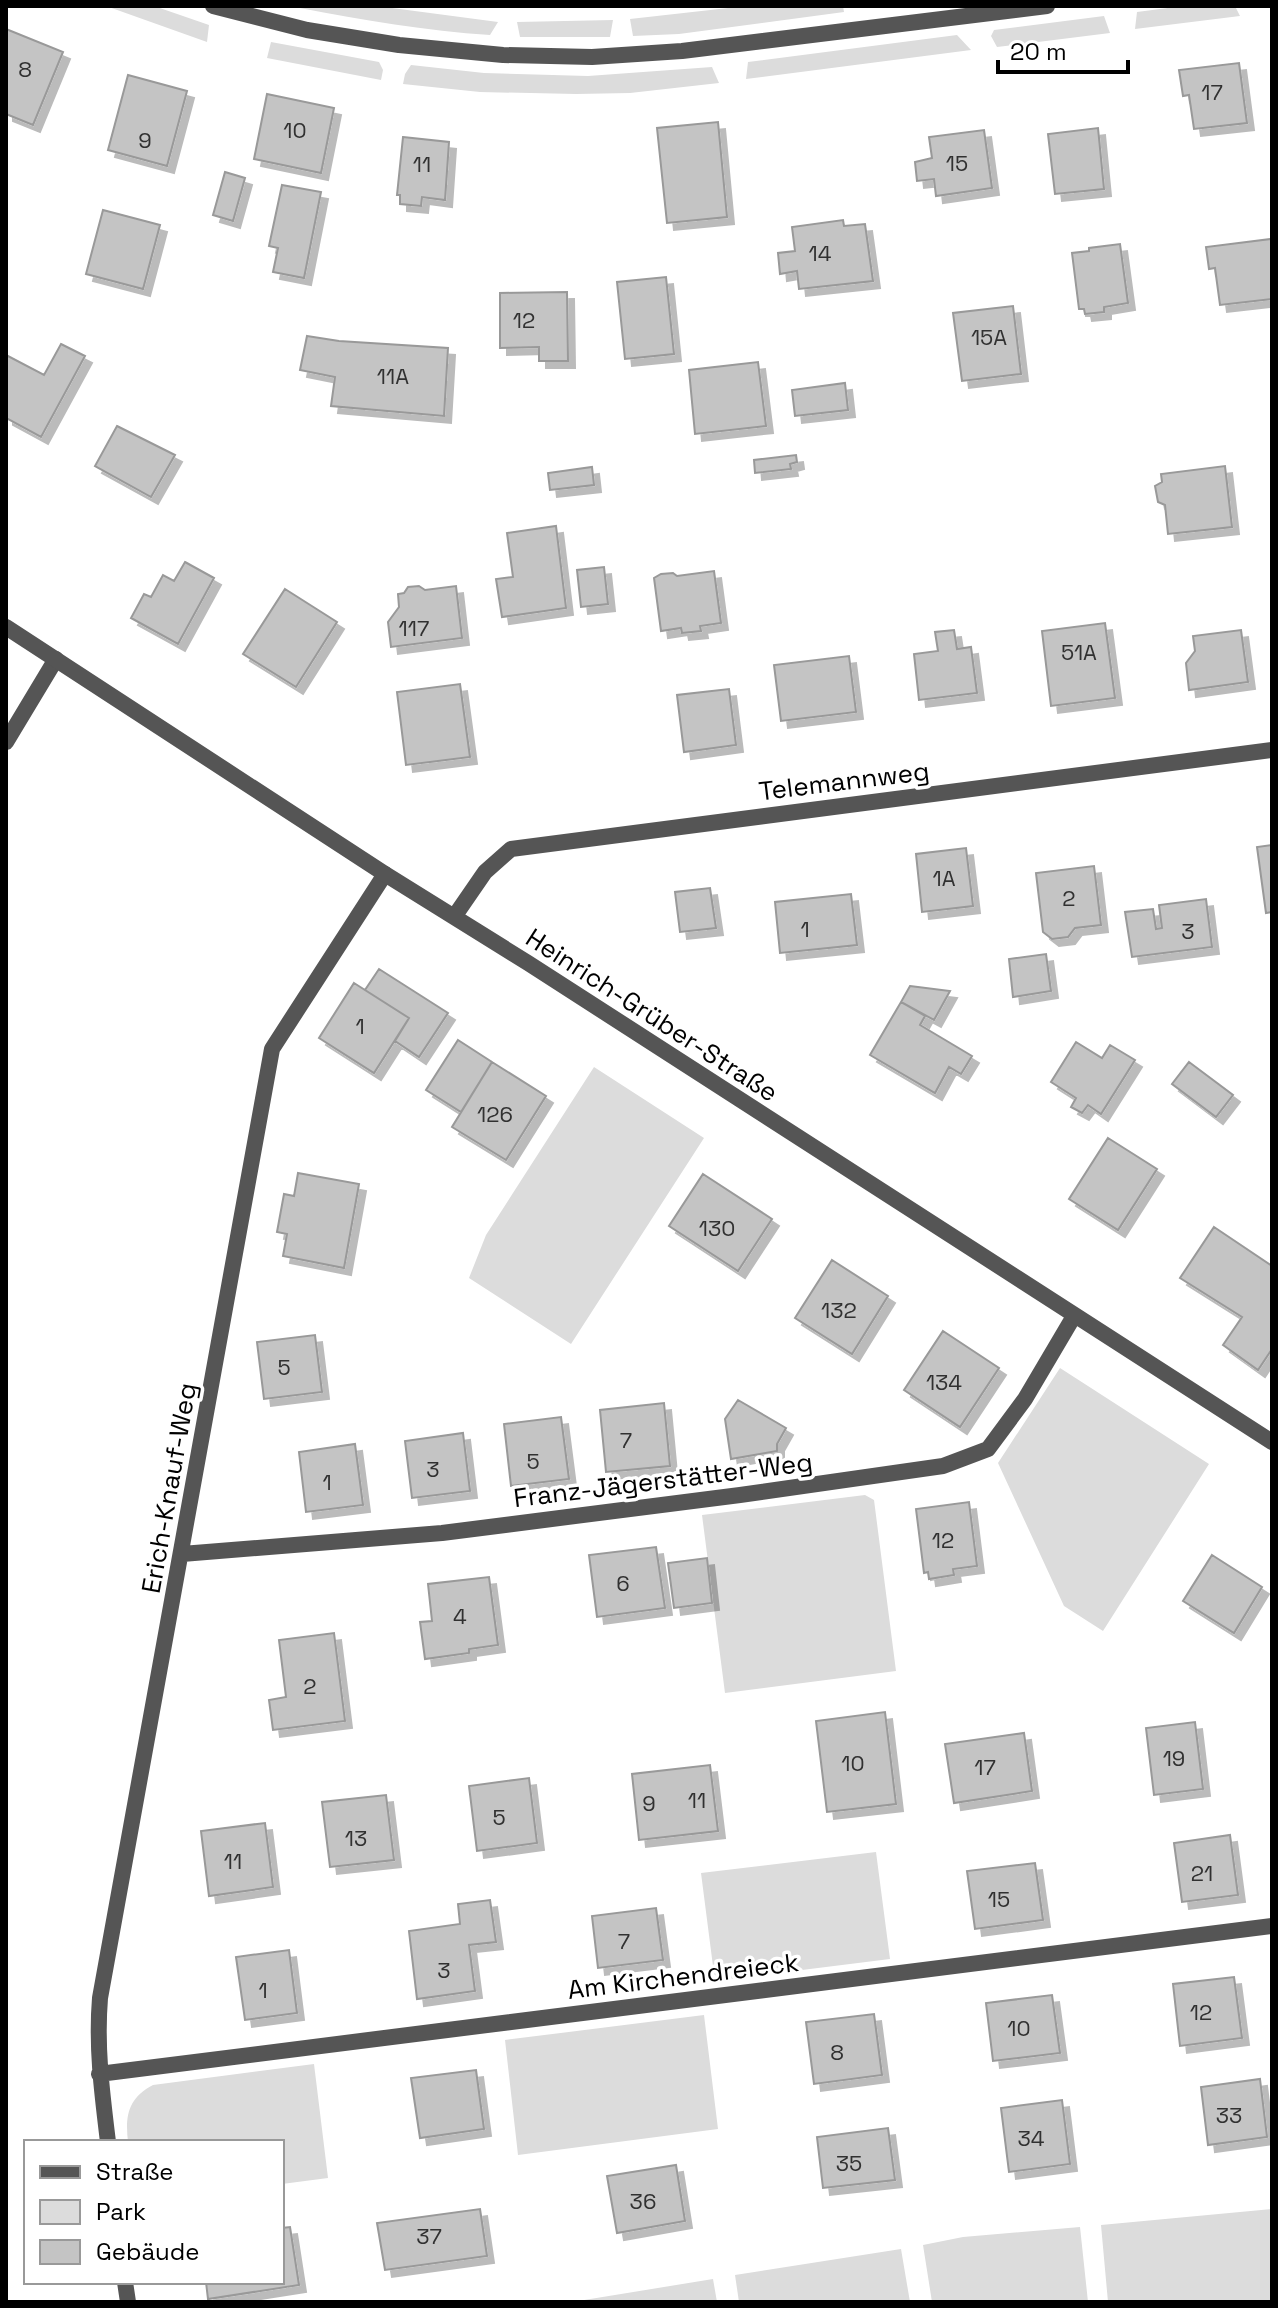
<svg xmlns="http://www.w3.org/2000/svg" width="1278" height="2308" font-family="'Space Grotesk',sans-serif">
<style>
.green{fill:#dcdcdc}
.building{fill:#c4c4c4;stroke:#999;stroke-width:2;filter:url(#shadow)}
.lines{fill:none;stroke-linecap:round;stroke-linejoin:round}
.service{stroke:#555;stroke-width:16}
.minor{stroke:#555;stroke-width:16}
.tertiary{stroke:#555;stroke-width:16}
.labels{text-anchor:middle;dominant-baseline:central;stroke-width:7;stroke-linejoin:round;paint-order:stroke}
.number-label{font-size:22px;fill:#313131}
.street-label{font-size:26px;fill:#000;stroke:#fff}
</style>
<defs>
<filter id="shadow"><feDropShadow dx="7" dy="7" stdDeviation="0" flood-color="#0004"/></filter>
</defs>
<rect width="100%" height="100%" fill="#fff"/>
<path class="green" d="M 106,6 L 154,6 L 209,25 L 207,42 Z
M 299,6 L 377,6 L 498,22 L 490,35 C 426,31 363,20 300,8 Z
M 746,6 L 843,6 L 844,12 L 679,34 L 633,36 L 630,19 Z
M 1183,6 L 1235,6 L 1240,16 L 1135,29 L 1137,12 Z
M 1104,16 L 1110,33 L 997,47 L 991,36 L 994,30 Z
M 613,20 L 610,37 L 520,37 L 517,22 Z
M 957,35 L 971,50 L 746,79 L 748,62 Z
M 271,42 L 379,62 L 383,70 L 381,80 L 267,58 Z
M 411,65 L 484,73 L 588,76 L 712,67 L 719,83 L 630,93 L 576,94 L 480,92 L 403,84 L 405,74 Z
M 594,1067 L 704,1138 L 571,1344 L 469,1278 L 486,1235 Z
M 1060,1368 L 1209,1464 L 1103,1631 L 1064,1606 L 998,1463 Z
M 865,1495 L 874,1500 L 896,1671 L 725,1693 L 702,1515 Z
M 876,1852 L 890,1959 L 721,1980 L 714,1974 L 701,1873 Z
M 704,2015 L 718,2129 L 518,2155 L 505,2040 Z
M 314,2064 L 328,2178 L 282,2184 L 282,2142 L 128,2142 C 125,2116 128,2098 153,2085 Z
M 1272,2209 L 1272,2302 L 1108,2302 L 1101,2225 Z
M 1080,2227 L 1088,2302 L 932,2302 L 923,2245 L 963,2237 Z
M 901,2249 L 910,2302 L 739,2302 L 735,2275 Z
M 713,2279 L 717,2302 L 572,2302 Z"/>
<path class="building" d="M 6,29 L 63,52 L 33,125 L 6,114 Z
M 1239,63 L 1247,123 L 1194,129 L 1189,95 L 1183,96 L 1179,70 Z
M 128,75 L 187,91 L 167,166 L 108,150 Z
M 267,94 L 334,108 L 321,173 L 254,159 Z
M 718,122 L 727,217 L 667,223 L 657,128 Z
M 1098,128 L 1104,189 L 1055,194 L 1048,134 Z
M 984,130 L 992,188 L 936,196 L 934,179 L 917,181 L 915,162 L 932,158 L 929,137 Z
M 403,137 L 449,142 L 445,200 L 422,197 L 421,206 L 400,204 L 400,195 L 397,195 Z
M 225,172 L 245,178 L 233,221 L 213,215 Z
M 282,185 L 321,192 L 304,278 L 273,272 L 278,248 L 269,246 Z
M 103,210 L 160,225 L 143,289 L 86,274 Z
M 843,220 L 844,226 L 865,224 L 873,281 L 799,289 L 797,271 L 780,274 L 778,253 L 795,251 L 792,227 Z
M 1271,239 L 1272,299 L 1220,305 L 1215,268 L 1209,269 L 1206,247 Z
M 1120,244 L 1128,303 L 1104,307 L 1104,312 L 1085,314 L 1084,309 L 1079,309 L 1072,253 L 1089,251 L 1089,248 Z
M 666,277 L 674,354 L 625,359 L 617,282 Z
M 567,292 L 568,361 L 539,361 L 539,347 L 500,348 L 500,293 Z
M 1013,306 L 1021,374 L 962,381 L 953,313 Z
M 307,336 L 339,341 L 448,348 L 444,416 L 331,406 L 335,377 L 300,370 Z
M 61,344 L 85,356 L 41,437 L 6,418 L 6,355 L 44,375 Z
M 758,362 L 766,426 L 695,434 L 689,370 Z
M 845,383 L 848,410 L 795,416 L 792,390 Z
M 117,426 L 175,455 L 151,497 L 95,466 Z
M 796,455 L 797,462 L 790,464 L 791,469 L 755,473 L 754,460 Z
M 1225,466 L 1232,527 L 1168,534 L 1165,505 L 1158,502 L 1155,486 L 1162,482 L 1161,474 Z
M 592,467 L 594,485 L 550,490 L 548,473 Z
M 556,526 L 566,608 L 502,617 L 496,579 L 513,577 L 507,533 Z
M 185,562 L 214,578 L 178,644 L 131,618 L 144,594 L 151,597 L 163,575 L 174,581 Z
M 604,567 L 608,604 L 581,607 L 577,570 Z
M 714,571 L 721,623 L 700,626 L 701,631 L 682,633 L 681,628 L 661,631 L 654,578 L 661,574 L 673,573 L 677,576 Z
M 419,586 L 425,590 L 456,586 L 462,638 L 391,647 L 388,622 L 399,607 L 398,594 L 404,593 L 408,587 Z
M 285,589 L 337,622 L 296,687 L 243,654 Z
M 1105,623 L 1115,698 L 1051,706 L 1042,631 Z
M 954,630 L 957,649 L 971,647 L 977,693 L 919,700 L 914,654 L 938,651 L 935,632 Z
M 1241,630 L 1248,682 L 1189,690 L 1186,663 L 1195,651 L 1193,636 Z
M 849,656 L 856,712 L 781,721 L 774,665 Z
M 460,684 L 470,757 L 406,765 L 397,692 Z
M 729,689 L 736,745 L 684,752 L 677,695 Z
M 1272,845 L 1272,912 L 1266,913 L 1257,847 Z
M 966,848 L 973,906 L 922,912 L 916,854 Z
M 1094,866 L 1101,925 L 1075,928 L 1068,937 L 1052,939 L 1043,932 L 1036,873 Z
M 710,888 L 716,928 L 680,932 L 675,892 Z
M 851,894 L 857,945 L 780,953 L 775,902 Z
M 1206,899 L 1212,947 L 1132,957 L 1125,912 L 1153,909 L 1156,929 L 1162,928 L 1159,905 Z
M 1046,954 L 1051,991 L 1013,997 L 1009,959 Z
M 379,969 L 448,1013 L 419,1057 L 395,1041 L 409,1018 L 365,990 Z
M 354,983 L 409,1018 L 374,1073 L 319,1038 Z
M 910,986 L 950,991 L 934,1020 L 901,1002 Z
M 901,1002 L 925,1016 L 920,1025 L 972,1056 L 961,1074 L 949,1067 L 935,1093 L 870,1055 Z
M 458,1040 L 492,1062 L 461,1112 L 426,1090 Z
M 1076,1042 L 1102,1058 L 1110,1045 L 1135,1060 L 1101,1114 L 1088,1105 L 1082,1113 L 1071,1107 L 1076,1098 L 1051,1082 Z
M 492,1062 L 546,1096 L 506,1160 L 452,1127 Z
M 1189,1062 L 1233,1095 L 1216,1117 L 1172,1084 Z
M 1108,1138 L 1157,1169 L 1118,1230 L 1069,1199 Z
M 298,1173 L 359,1184 L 344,1268 L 283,1256 L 287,1234 L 277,1232 L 284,1194 L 294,1196 Z
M 703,1174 L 772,1219 L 738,1271 L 669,1226 Z
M 1214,1227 L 1272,1266 L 1272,1349 L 1258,1370 L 1223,1345 L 1242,1317 L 1180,1278 Z
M 832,1260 L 888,1296 L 852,1354 L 795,1318 Z
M 943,1331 L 999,1368 L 960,1427 L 904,1390 Z
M 315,1335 L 322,1392 L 264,1399 L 257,1342 Z
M 738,1400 L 786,1428 L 777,1444 L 777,1451 L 731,1459 L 725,1419 Z
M 664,1403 L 670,1466 L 606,1472 L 600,1410 Z
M 561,1417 L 569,1479 L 511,1486 L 504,1424 Z
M 463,1433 L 470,1491 L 412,1498 L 405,1441 Z
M 355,1444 L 363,1505 L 306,1512 L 299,1452 Z
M 969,1502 L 977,1566 L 953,1569 L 954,1575 L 929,1579 L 928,1572 L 924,1573 L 916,1509 Z
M 656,1547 L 665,1608 L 597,1617 L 589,1555 Z
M 1212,1555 L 1262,1587 L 1234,1633 L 1183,1601 Z
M 707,1558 L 712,1603 L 674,1608 L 668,1563 Z
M 489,1577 L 498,1645 L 469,1649 L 469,1653 L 425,1659 L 420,1622 L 432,1621 L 428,1584 Z
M 334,1633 L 345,1721 L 273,1730 L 269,1700 L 286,1697 L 279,1640 Z
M 885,1712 L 896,1804 L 827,1812 L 816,1721 Z
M 1195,1722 L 1203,1789 L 1154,1795 L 1146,1728 Z
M 1024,1733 L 1032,1791 L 954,1803 L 945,1744 Z
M 710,1765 L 718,1831 L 639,1840 L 632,1774 Z
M 529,1778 L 537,1843 L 477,1851 L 469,1786 Z
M 386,1795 L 394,1860 L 330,1867 L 322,1802 Z
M 265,1823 L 273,1887 L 209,1896 L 201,1831 Z
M 1230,1835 L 1238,1895 L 1182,1902 L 1174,1843 Z
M 1035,1863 L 1043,1920 L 975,1929 L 967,1871 Z
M 490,1900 L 496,1942 L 469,1945 L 475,1991 L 417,1999 L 409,1931 L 460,1924 L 458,1904 Z
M 656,1908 L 663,1960 L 598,1968 L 592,1916 Z
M 289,1950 L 297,2013 L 245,2020 L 236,1957 Z
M 1234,1977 L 1242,2038 L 1180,2046 L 1173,1984 Z
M 1052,1995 L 1060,2053 L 993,2061 L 986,2003 Z
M 874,2014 L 882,2075 L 814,2084 L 806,2022 Z
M 476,2070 L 484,2129 L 420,2138 L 411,2078 Z
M 1260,2079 L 1267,2137 L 1208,2145 L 1201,2087 Z
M 1062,2100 L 1070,2164 L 1009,2172 L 1001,2108 Z
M 888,2128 L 895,2180 L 823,2188 L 817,2137 Z
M 676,2165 L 685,2221 L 617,2233 L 607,2176 Z
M 480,2209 L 487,2256 L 385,2270 L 377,2223 Z
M 290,2227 L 299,2285 L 208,2299 L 206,2282 L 282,2282 L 282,2228 Z"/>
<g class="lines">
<path class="service" d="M 6,742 L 56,659
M 182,1554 L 442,1533 L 740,1495 L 943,1466 L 988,1449 L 1025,1399 L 1074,1316
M 99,2074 L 1272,1926
M 108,2142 C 102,2093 96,2047 100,1998 L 272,1049 L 385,874
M 125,2282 L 128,2302"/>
<path class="minor" d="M 6,627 L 385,874 L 528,963 L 1272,1442
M 454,917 L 485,872 L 511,849 L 1272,750"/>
<path class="tertiary" d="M 213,6 L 307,30 L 399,45 L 503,55 L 592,57 L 682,51 L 1047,6"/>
</g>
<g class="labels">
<g class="number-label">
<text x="25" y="69">8</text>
<text x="1212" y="92">17</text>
<text x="295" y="130">10</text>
<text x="145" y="140">9</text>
<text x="957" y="163">15</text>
<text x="422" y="164">11</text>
<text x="820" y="253">14</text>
<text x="524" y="320">12</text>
<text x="989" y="337">15A</text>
<text x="393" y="376">11A</text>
<text x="414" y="628">117</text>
<text x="1079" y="652">51A</text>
<text x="944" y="878">1A</text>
<text x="1069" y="898">2</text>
<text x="805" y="929">1</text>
<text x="1188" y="931">3</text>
<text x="360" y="1026">1</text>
<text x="495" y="1114">126</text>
<text x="717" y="1228">130</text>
<text x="839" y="1310">132</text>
<text x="284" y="1367">5</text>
<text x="944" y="1382">134</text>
<text x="626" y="1440">7</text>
<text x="533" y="1461">5</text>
<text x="433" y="1469">3</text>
<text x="327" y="1482">1</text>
<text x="943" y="1540">12</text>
<text x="623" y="1583">6</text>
<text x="460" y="1616">4</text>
<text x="310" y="1686">2</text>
<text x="1174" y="1758">19</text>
<text x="853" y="1763">10</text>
<text x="985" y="1767">17</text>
<text x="697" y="1800">11</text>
<text x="649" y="1803">9</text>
<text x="499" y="1817">5</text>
<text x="356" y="1838">13</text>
<text x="233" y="1861">11</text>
<text x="1202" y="1873">21</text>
<text x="999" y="1899">15</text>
<text x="624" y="1941">7</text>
<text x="444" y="1970">3</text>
<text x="263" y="1990">1</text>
<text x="1201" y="2012">12</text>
<text x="1019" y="2028">10</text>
<text x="837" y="2052">8</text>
<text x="1229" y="2115">33</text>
<text x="1031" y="2138">34</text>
<text x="849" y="2163">35</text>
<text x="643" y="2201">36</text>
<text x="429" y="2236">37</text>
</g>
<g class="street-label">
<text transform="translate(844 781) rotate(-7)">Telemannweg</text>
<text transform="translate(652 1015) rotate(33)">Heinrich-Grüber-Straße</text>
<text transform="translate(663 1480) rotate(-7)">Franz-Jägerstätter-Weg</text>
<text transform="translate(169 1488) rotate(-80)">Erich-Knauf-Weg</text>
<text transform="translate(683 1976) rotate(-7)">Am Kirchendreieck</text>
</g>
</g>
<rect width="1278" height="2308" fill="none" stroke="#000000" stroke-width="16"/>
<rect x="24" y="2140" width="260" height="144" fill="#ffffff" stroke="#999999" stroke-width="2"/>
<rect x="40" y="2166" width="40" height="12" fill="#555555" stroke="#999999" stroke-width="2"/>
<text x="96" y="2180" font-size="24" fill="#000000">Straße</text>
<rect x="40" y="2200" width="40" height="24" fill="#dcdcdc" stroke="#999999" stroke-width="2"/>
<text x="96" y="2220" font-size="24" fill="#000000">Park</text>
<rect x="40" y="2240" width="40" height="24" fill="#c4c4c4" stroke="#999999" stroke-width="2"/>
<text x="96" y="2260" font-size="24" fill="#000000">Gebäude</text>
<path d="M998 60v12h130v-12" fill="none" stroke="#000000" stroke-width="4"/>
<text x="1010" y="60" font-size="24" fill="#000000" stroke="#ffffff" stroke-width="6" paint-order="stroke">20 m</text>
</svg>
